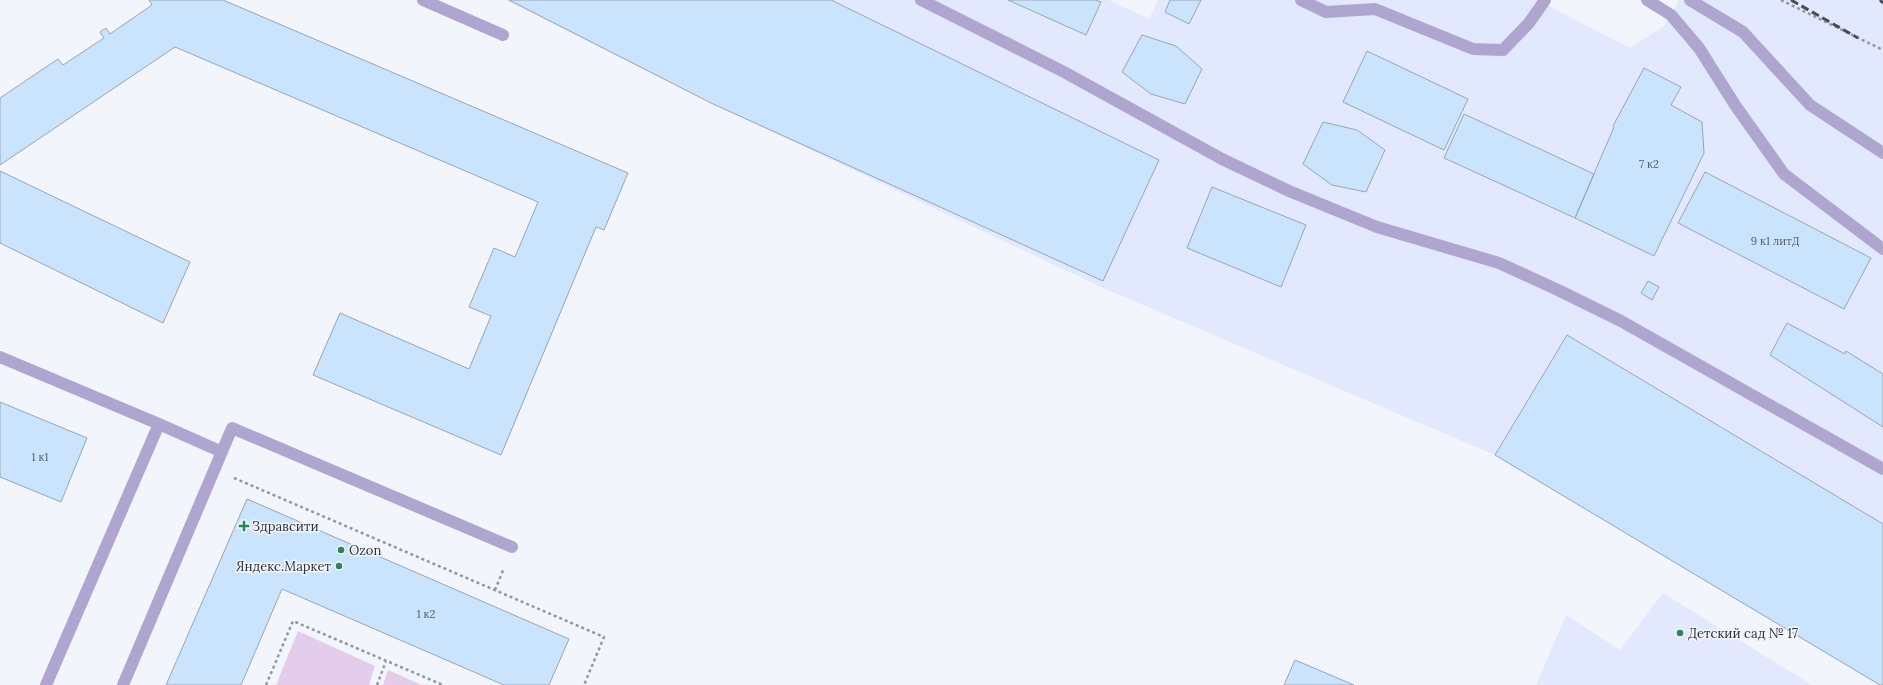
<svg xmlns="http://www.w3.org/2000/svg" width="1883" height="685" font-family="Lora,serif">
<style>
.built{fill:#e2e9fe}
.green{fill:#e3ccec}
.building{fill:#cae4fe;stroke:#97a5b4}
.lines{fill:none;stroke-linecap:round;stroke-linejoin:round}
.path{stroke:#94969e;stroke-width:2.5;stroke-dasharray:3 3;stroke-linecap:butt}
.lane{stroke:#afa6d0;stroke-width:12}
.rail{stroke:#494c53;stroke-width:3;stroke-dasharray:8 4;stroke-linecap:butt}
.poi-dot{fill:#29855b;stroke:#f3f5fd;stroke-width:1.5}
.labels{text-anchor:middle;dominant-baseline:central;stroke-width:3;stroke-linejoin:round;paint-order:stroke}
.number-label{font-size:11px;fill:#535c67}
.poi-label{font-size:13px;fill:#2b2e35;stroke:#f3f5fd;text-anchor:start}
</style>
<rect width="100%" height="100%" fill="#f3f5fd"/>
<path class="built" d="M 505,0 L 1109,0 L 1149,19 L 1158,0 L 1537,0 L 1630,48 L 1664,26 L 1679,0 L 1883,0 L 1883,685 L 1880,685 L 1495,455 L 1103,288 L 711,103 Z
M 1663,593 L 1812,685 L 1536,685 L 1566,615 L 1620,650 Z"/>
<path class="green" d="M 298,631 L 375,666 L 369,685 L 276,685 Z
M 388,670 L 422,685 L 383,685 Z"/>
<path class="building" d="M 149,0 L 223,0 L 628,173 L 604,230 L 596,227 L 501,455 L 313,375 L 340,313 L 469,369 L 491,316 L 469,307 L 494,248 L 515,257 L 538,202 L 175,47 L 0,165 L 0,98 L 58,59 L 63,65 L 104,38 L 100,32 L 106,28 L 110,34 L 152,5 Z
M 509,0 L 831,0 L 1159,160 L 1103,281 L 711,103 Z
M 1008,0 L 1095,0 L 1101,2 L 1086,35 Z
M 1170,0 L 1201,0 L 1189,24 L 1165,12 Z
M 1142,35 L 1176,46 L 1202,69 L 1185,104 L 1151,94 L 1122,72 Z
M 1367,51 L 1468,99 L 1444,150 L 1343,102 Z
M 1644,68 L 1681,87 L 1671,105 L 1702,122 L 1704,153 L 1654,256 L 1575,218 L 1614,127 L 1613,126 Z
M 1464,114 L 1594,174 L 1575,218 L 1444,158 Z
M 1323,122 L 1357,130 L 1385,150 L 1366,192 L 1332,185 L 1303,164 Z
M 0,171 L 190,262 L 163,323 L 0,243 Z
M 1705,172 L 1871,258 L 1844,309 L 1678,223 Z
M 1212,187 L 1306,225 L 1281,287 L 1187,248 Z
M 1648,281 L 1659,287 L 1652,300 L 1641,293 Z
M 1787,323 L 1845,354 L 1846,351 L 1883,374 L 1883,427 L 1770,355 Z
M 1567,335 L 1883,524 L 1883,685 L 1880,685 L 1495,455 Z
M 0,402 L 87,438 L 61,502 L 0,477 Z
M 247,499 L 569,639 L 549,685 L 504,685 L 282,589 L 241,685 L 166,685 Z
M 1295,660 L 1354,685 L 1284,685 Z"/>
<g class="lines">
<path class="path" d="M 1781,0 L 1883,50
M 234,478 L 604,637 L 584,685
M 495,590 L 504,568
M 266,685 L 293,621 L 443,685
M 377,685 L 386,661"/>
<path class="lane" d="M 423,0 L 503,35
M 921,0 L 1064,72 L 1222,159 L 1289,191 L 1377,227 L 1499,263 L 1560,291 L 1621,321 L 1883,469
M 1301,0 L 1326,12 L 1375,9 L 1473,49 L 1503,50 L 1529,23 L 1545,0
M 1647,0 L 1671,15 L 1699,48 L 1735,105 L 1784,174 L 1883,249
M 1690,0 L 1743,32 L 1810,105 L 1883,153
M 0,357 L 159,424
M 46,685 L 159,424 L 222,452
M 123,685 L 232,428 L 512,547"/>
<path class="rail" d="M 1791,0 L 1858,38
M 1880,0 L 1883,3"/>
</g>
<g class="poi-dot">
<path d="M242 520h4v4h4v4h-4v4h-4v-4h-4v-4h4z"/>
<circle cx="341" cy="550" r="4"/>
<circle cx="339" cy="566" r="4"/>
<circle cx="1680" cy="633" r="4"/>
</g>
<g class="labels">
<g class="number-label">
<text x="1649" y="164">7 к2</text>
<text x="1775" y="241">9 к1 литД</text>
<text x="40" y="457">1 к1</text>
<text x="426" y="614">1 к2</text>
</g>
<g class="poi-label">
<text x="252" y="526">Здравсити</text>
<text x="349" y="550">Ozon</text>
<text x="331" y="566" text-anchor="end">Яндекс.Маркет</text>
<text x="1688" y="633">Детский сад № 17</text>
</g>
</g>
</svg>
